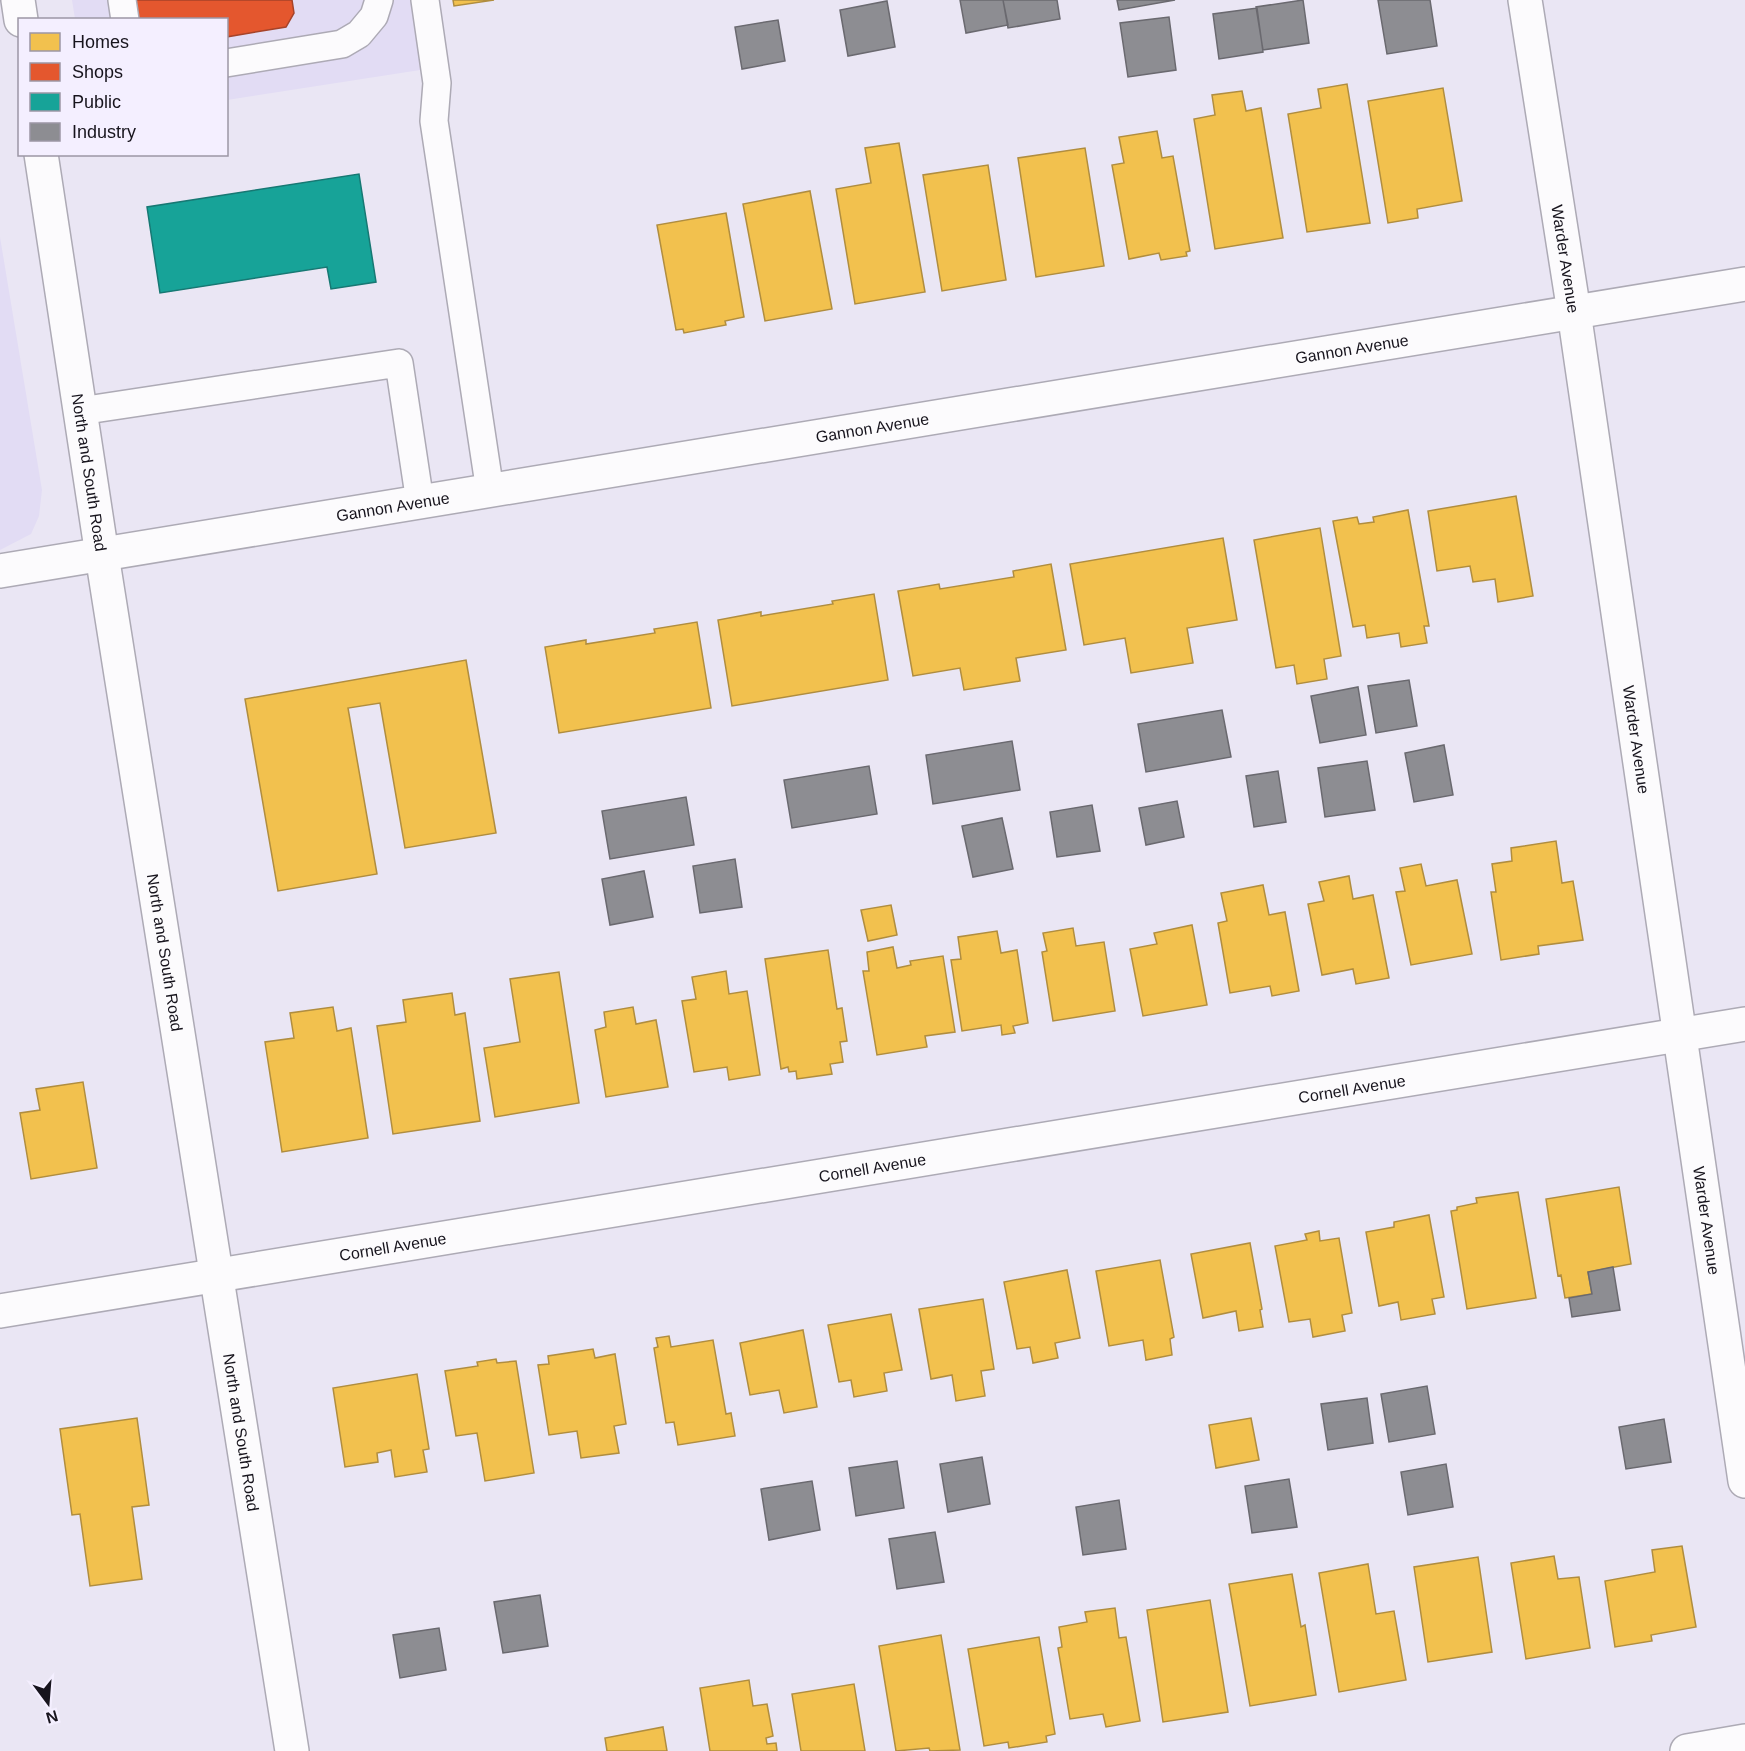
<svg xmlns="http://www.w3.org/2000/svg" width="1745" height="1751" font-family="Arial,sans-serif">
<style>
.built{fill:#e2dcf4}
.homes{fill:#f2c14e;stroke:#b08d3f;stroke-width:1.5}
.shops{fill:#e4572e;stroke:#a64329;stroke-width:1.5}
.public{fill:#17a398;stroke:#177873;stroke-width:1.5}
.industry{fill:#8d8d92;stroke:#6a696f;stroke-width:1.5}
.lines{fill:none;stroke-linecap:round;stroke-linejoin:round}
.service-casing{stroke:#adaab5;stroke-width:30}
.minor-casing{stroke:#adaab5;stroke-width:36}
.tertiary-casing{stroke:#adaab5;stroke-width:36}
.service{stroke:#fcfbfd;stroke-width:27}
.minor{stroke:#fcfbfd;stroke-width:33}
.tertiary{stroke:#fcfbfd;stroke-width:33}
.labels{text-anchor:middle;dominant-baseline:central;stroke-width:6;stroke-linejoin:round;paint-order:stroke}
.street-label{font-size:16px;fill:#17141d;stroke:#f4efff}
</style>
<rect width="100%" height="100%" fill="#eae6f4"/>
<path class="built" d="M 72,0 L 435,0 L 446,66 L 227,100 L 226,20 L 75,19 Z
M 0,237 L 42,490 L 39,516 L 31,534 L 0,550 Z"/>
<path class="homes" d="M 453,0 L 494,0 L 454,6 Z
M 1347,84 L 1370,223 L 1307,232 L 1288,114 L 1321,108 L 1318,89 Z
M 1443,88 L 1462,201 L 1417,209 L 1418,218 L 1388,223 L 1368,101 Z
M 1242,91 L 1246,111 L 1261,108 L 1283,238 L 1215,249 L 1194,119 L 1215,115 L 1212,95 Z
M 1157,131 L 1162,158 L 1173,156 L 1190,251 L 1186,252 L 1187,256 L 1161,260 L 1159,253 L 1129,259 L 1112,165 L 1124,163 L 1119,137 Z
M 899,143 L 925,292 L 855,304 L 836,189 L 871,183 L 865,148 Z
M 1085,148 L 1104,266 L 1036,277 L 1018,158 Z
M 988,165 L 1006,280 L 942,291 L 923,175 Z
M 810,191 L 832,309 L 765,321 L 743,204 Z
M 726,213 L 744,317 L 725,321 L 726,325 L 684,333 L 683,329 L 676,330 L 657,225 Z
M 1516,496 L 1533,596 L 1498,602 L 1495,579 L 1473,582 L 1470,566 L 1437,571 L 1428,511 Z
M 1408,510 L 1429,626 L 1424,626 L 1427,643 L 1401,647 L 1399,633 L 1367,638 L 1365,625 L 1353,627 L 1333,521 L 1357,517 L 1359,524 L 1374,522 L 1373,517 Z
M 1320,528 L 1341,656 L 1324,659 L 1327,679 L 1297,684 L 1294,665 L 1276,668 L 1254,540 Z
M 1223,538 L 1237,620 L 1187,628 L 1193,663 L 1131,673 L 1125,638 L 1084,645 L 1070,564 Z
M 1051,564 L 1066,650 L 1016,658 L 1020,681 L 964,690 L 960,668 L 913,676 L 898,591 L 939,584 L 940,589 L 1014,577 L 1013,571 Z
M 874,594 L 888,680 L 732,706 L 718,620 L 761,612 L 761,616 L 833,604 L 832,601 Z
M 697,622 L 711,708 L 559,733 L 545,647 L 586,640 L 586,644 L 655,633 L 654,629 Z
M 466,660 L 496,833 L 405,848 L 380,703 L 348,708 L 377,874 L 278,891 L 245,699 Z
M 1556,841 L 1562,883 L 1573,881 L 1583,940 L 1538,946 L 1539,954 L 1501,960 L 1491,892 L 1496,892 L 1492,864 L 1512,861 L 1511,848 Z
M 1421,864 L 1426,886 L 1457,880 L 1472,954 L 1411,965 L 1396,892 L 1405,891 L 1400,868 Z
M 1349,876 L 1353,899 L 1373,895 L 1389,978 L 1356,984 L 1353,969 L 1322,975 L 1308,904 L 1324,901 L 1319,882 Z
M 1263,885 L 1269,915 L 1285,912 L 1299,991 L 1272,996 L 1270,986 L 1230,993 L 1218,923 L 1227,921 L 1221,893 Z
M 891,905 L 897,935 L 868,941 L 861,910 Z
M 1192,925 L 1207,1005 L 1143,1016 L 1130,949 L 1157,944 L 1154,933 Z
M 1073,928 L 1076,946 L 1104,942 L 1115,1011 L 1053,1021 L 1042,952 L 1047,951 L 1043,933 Z
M 997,931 L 1001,953 L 1017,950 L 1028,1023 L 1013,1026 L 1015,1033 L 1002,1035 L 1001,1025 L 962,1031 L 951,960 L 961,959 L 958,937 Z
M 893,947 L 897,968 L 911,965 L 910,961 L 943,956 L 955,1032 L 925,1036 L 927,1047 L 877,1055 L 863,971 L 869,971 L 867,952 Z
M 828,950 L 837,1009 L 842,1008 L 847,1041 L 840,1042 L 843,1062 L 830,1064 L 832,1074 L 797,1079 L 796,1071 L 789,1072 L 788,1067 L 781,1069 L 765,959 Z
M 726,971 L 729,994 L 747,991 L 760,1075 L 729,1080 L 727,1067 L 694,1072 L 682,1001 L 696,999 L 692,977 Z
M 559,972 L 579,1103 L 495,1117 L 484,1048 L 520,1042 L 510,979 Z
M 452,993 L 455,1015 L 465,1013 L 480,1121 L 393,1134 L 377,1026 L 406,1022 L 403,1000 Z
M 333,1007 L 337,1031 L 351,1028 L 368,1138 L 282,1152 L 265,1042 L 294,1038 L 290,1013 Z
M 633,1007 L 636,1024 L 656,1020 L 668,1087 L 606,1097 L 595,1030 L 606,1027 L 604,1012 Z
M 83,1082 L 97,1168 L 31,1179 L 20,1113 L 40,1110 L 36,1089 Z
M 1619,1187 L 1631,1264 L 1588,1272 L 1592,1294 L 1565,1298 L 1561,1275 L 1558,1276 L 1546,1199 Z
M 1518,1192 L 1536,1298 L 1467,1309 L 1451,1211 L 1457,1210 L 1457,1207 L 1477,1203 L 1476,1198 Z
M 1429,1215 L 1444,1297 L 1432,1299 L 1435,1314 L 1401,1320 L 1398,1302 L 1379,1306 L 1366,1232 L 1394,1227 L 1394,1222 Z
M 1319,1231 L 1320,1241 L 1339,1238 L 1352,1313 L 1342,1315 L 1345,1331 L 1313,1337 L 1310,1319 L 1289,1322 L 1275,1246 L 1307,1240 L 1305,1234 Z
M 1250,1243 L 1262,1309 L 1260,1310 L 1263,1327 L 1239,1331 L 1236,1311 L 1203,1318 L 1191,1254 Z
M 1160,1260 L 1174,1337 L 1170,1339 L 1172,1355 L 1146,1360 L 1143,1340 L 1109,1346 L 1096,1271 Z
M 1067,1270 L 1080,1338 L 1055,1343 L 1058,1358 L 1033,1363 L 1030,1347 L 1017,1349 L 1004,1282 Z
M 983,1299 L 994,1369 L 981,1371 L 985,1396 L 956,1401 L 952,1375 L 931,1379 L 919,1309 Z
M 891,1314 L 902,1370 L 884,1373 L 887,1391 L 854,1397 L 851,1380 L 839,1382 L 828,1325 Z
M 803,1330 L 817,1407 L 784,1413 L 779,1390 L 750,1395 L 740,1343 Z
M 669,1336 L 671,1347 L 713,1340 L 726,1414 L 731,1413 L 735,1436 L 678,1445 L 674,1422 L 666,1423 L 654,1348 L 658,1347 L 656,1338 Z
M 593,1349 L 595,1358 L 615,1354 L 626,1424 L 614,1426 L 619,1453 L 581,1458 L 577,1431 L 549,1435 L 538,1365 L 549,1364 L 548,1356 Z
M 496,1359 L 497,1363 L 516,1361 L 534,1473 L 485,1481 L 477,1433 L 456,1436 L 445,1371 L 478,1366 L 477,1362 Z
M 417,1374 L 429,1449 L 423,1450 L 427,1472 L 395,1477 L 391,1450 L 377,1453 L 378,1462 L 345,1467 L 333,1388 Z
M 137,1418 L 149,1505 L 132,1507 L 142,1579 L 90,1586 L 80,1514 L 72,1515 L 60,1429 Z
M 1251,1418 L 1259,1460 L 1216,1468 L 1209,1425 Z
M 1682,1546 L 1696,1627 L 1651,1635 L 1652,1641 L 1615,1647 L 1605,1581 L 1655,1572 L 1652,1550 Z
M 1554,1556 L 1558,1579 L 1579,1577 L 1590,1648 L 1526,1659 L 1511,1563 Z
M 1478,1557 L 1492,1652 L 1428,1662 L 1414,1567 Z
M 1368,1564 L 1376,1614 L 1394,1611 L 1406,1680 L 1339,1692 L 1319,1573 Z
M 1292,1574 L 1301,1627 L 1305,1625 L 1316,1695 L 1250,1706 L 1229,1584 Z
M 1210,1600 L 1228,1712 L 1163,1722 L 1147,1610 Z
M 1115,1608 L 1119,1638 L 1126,1637 L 1140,1721 L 1106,1727 L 1103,1714 L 1070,1719 L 1058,1648 L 1062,1647 L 1059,1627 L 1087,1622 L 1085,1612 Z
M 941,1635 L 960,1750 L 930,1751 L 929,1748 L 896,1751 L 879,1646 Z
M 1039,1637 L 1055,1734 L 1046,1736 L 1047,1742 L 1009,1748 L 1008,1742 L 984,1746 L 968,1649 Z
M 749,1680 L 753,1706 L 767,1704 L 773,1736 L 766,1738 L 767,1744 L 776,1743 L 777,1751 L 710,1751 L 700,1688 Z
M 854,1684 L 865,1751 L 801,1751 L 792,1694 Z
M 663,1727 L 667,1751 L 607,1751 L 605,1738 Z"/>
<path class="shops" d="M 136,0 L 292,0 L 294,13 L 286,27 L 226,37 L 226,20 L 139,20 Z"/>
<path class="public" d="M 359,174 L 376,282 L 331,289 L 327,267 L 160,293 L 147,207 Z"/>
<path class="industry" d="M 960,0 L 1003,0 L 1008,25 L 966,33 Z
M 1003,0 L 1057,0 L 1060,19 L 1008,28 Z
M 1117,0 L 1175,0 L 1119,10 Z
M 1303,0 L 1309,43 L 1263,50 L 1256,7 Z
M 1378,0 L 1430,0 L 1437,46 L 1387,54 Z
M 887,1 L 895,47 L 848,56 L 840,10 Z
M 1257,8 L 1263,52 L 1219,59 L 1213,14 Z
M 1169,17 L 1176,70 L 1128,77 L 1120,23 Z
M 778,20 L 785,61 L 742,69 L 735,27 Z
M 1409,680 L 1417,726 L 1376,733 L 1368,686 Z
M 1358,687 L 1366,735 L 1320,743 L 1311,696 Z
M 1222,710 L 1231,757 L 1146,772 L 1138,724 Z
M 1012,741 L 1020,790 L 933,804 L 926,755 Z
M 1444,745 L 1453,795 L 1414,802 L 1405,753 Z
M 1367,761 L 1375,810 L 1325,817 L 1318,768 Z
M 869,766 L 877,814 L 792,828 L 784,780 Z
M 1278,771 L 1286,822 L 1254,827 L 1246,776 Z
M 686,797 L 694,845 L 610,859 L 602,811 Z
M 1177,801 L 1184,837 L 1146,845 L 1139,808 Z
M 1092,805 L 1100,851 L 1057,857 L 1050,812 Z
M 1002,818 L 1013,869 L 973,877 L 962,826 Z
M 735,859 L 742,907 L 700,913 L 693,866 Z
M 644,871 L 653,917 L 610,925 L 602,879 Z
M 1613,1267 L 1620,1310 L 1572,1317 L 1569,1298 L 1592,1294 L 1588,1272 Z
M 1427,1386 L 1435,1434 L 1389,1442 L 1381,1394 Z
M 1367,1398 L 1373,1443 L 1328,1450 L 1321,1404 Z
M 1664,1419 L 1671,1462 L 1626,1469 L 1619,1427 Z
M 982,1457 L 990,1504 L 948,1512 L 940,1464 Z
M 897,1461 L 904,1508 L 856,1516 L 849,1468 Z
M 1446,1464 L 1453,1507 L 1408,1515 L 1401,1472 Z
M 1289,1479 L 1297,1527 L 1252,1533 L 1245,1486 Z
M 812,1481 L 820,1530 L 769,1540 L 761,1489 Z
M 1119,1500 L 1126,1549 L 1083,1555 L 1076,1507 Z
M 935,1532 L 944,1582 L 897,1589 L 889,1539 Z
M 540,1595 L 548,1646 L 503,1653 L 494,1602 Z
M 439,1628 L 446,1670 L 400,1678 L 393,1635 Z"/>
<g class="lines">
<g class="service-casing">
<path id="service" d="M 122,0 L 125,20
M 425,0 L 437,83 L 434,121 L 490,491
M 226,63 L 342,44 L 359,34 L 374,16 L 379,0
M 80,411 L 399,363 L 420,502"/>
</g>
<g class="minor-casing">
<g id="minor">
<path id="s1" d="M 1525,0 L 1574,312 L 1745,1481"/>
<path id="s2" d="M 0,571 L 1745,284"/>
<path id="s3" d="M 0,1311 L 1745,1024"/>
<path d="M 1687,1751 L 1745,1741"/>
</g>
</g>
<g class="tertiary-casing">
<g id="tertiary">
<path d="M 18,0 L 21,20"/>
<path id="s4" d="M 41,154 L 102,555 L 292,1751"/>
</g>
</g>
<use href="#service" class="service"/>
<use href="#minor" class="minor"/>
<use href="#tertiary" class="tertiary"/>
</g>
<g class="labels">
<g class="street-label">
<text stroke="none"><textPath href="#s1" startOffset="262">Warder Avenue</textPath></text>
<text stroke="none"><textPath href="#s2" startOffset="1370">Gannon Avenue</textPath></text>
<text stroke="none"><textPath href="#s2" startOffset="884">Gannon Avenue</textPath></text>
<text stroke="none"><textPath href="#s4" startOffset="322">North and South Road</textPath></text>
<text stroke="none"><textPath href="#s2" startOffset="398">Gannon Avenue</textPath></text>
<text stroke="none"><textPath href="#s1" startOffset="748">Warder Avenue</textPath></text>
<text stroke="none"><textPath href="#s4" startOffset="808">North and South Road</textPath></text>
<text stroke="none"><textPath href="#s3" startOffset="1370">Cornell Avenue</textPath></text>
<text stroke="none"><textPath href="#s3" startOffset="884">Cornell Avenue</textPath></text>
<text stroke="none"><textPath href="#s1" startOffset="1234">Warder Avenue</textPath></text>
<text stroke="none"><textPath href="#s3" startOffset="398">Cornell Avenue</textPath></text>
<text stroke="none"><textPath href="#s4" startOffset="1294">North and South Road</textPath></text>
</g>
</g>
<rect x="18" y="18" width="210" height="138" fill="#f4efff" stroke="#9c97a5" stroke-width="1.5"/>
<rect x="30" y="33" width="30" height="18" fill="#f2c14e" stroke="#9c97a5" stroke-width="1.5"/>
<text x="72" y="48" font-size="18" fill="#17141d">Homes</text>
<rect x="30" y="63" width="30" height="18" fill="#e4572e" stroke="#9c97a5" stroke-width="1.5"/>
<text x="72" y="78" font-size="18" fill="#17141d">Shops</text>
<rect x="30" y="93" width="30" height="18" fill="#17a398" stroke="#9c97a5" stroke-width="1.5"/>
<text x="72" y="108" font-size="18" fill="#17141d">Public</text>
<rect x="30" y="123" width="30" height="18" fill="#8d8d92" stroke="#9c97a5" stroke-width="1.5"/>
<text x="72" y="138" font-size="18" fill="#17141d">Industry</text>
<g transform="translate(48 1703) rotate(164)" stroke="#f4efff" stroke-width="4.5" paint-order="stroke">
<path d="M0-4.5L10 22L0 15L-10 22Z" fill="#17141d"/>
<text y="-9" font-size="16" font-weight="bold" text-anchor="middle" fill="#17141d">N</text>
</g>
</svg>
